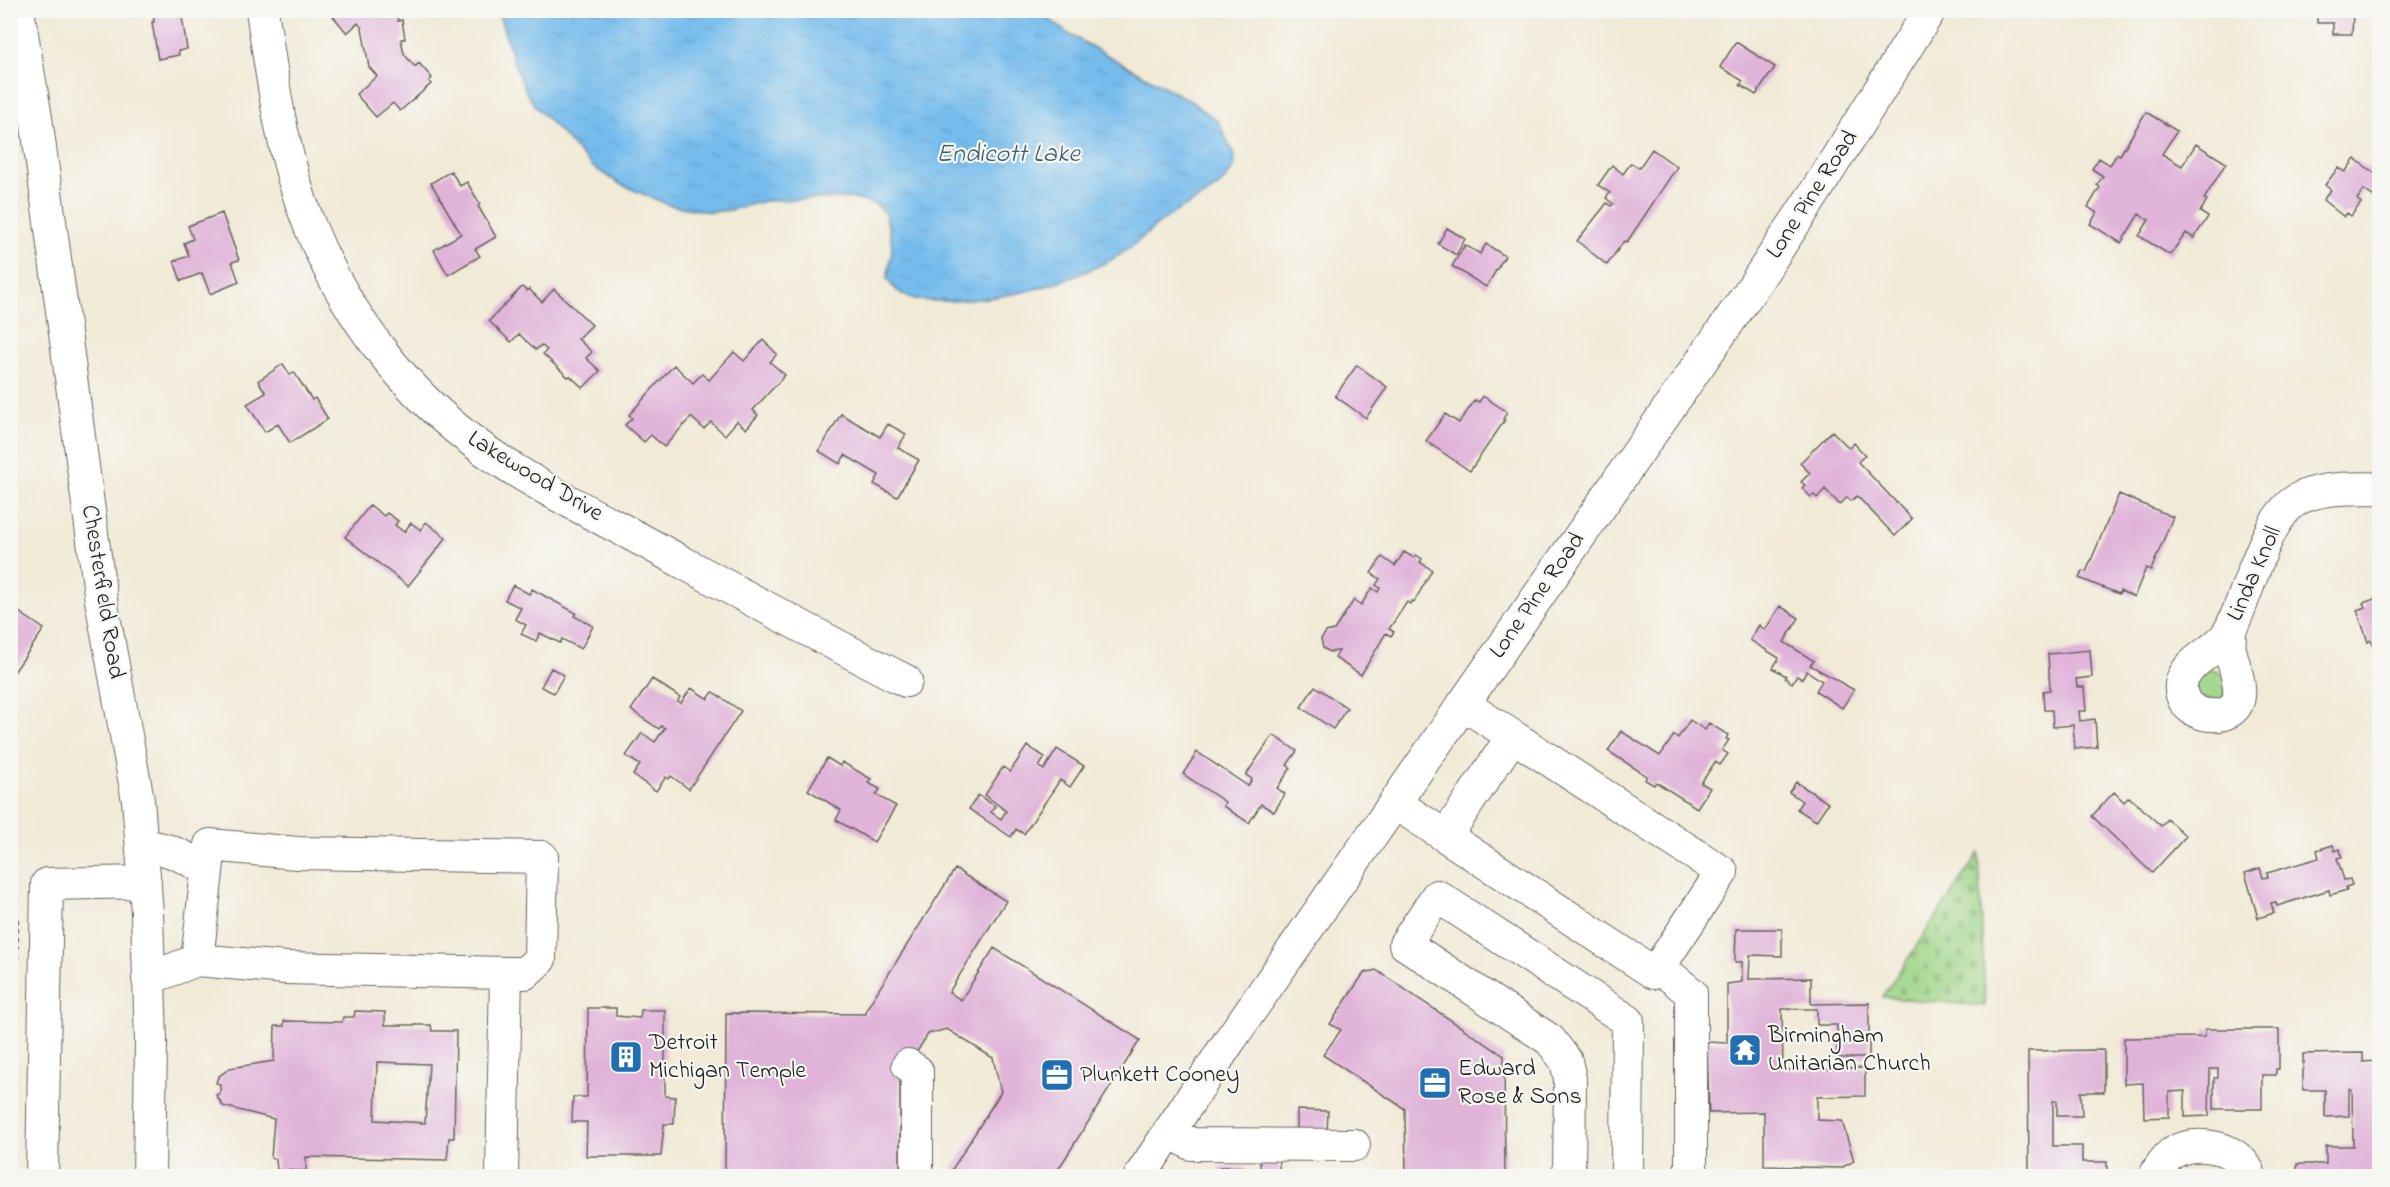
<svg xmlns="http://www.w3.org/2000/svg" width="2390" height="1187" font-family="'Indie Flower',sans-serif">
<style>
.green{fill:#9dd486;stroke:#5c7851;stroke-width:1.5}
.cemetery{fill:url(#cemetery-stones);stroke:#5c7851;stroke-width:1.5}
.water{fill:url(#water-ripples);stroke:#486c84;stroke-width:1.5}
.building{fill:#e0b3d9;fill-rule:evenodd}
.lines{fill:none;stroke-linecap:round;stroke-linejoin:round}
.minor-casing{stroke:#67645d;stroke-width:34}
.path{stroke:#67645d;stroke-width:4;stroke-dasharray:4.5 4.5;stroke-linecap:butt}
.minor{stroke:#fff;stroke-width:32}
.labels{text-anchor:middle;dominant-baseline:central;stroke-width:4.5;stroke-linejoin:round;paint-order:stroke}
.street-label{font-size:24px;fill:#1c1c1c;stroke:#f6f6f2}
.poi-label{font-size:24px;fill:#1c1c1c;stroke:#f6f6f2;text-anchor:start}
.water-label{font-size:26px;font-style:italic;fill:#405c6f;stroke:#f6f6f2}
</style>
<defs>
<pattern id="cemetery-stones" width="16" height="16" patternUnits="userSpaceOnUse" patternTransform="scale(1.5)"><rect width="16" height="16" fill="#9dd486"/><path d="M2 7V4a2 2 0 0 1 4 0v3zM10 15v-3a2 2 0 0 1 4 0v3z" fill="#87b573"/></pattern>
<pattern id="water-ripples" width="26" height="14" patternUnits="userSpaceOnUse" patternTransform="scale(1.5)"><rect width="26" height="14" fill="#75bcec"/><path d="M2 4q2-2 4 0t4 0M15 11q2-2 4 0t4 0" fill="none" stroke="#65a1ca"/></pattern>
</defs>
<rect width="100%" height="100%" fill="#f6f6f2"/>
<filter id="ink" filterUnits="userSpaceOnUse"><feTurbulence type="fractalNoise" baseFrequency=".0167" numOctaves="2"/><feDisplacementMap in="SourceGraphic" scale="12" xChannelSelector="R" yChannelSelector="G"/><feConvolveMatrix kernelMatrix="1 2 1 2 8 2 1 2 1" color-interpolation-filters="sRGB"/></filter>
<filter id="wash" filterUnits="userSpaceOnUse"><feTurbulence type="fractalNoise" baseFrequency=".008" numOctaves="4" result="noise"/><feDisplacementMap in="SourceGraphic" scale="24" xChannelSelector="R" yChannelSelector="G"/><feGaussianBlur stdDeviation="1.35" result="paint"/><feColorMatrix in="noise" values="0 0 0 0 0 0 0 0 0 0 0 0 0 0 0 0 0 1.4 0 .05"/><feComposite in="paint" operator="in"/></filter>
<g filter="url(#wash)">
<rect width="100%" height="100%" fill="#f1ead7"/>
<path class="green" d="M 2210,669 L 2223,674 L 2227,681 L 2222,700 L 2198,699 L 2194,680 Z"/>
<path class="cemetery" d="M 1979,853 L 1985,1006 L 1882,997 Z"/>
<path class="water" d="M 498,11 L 1049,11 L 1047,17 L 1067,33 L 1192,102 L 1218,121 L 1233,153 L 1235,164 C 1223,193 1191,200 1168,217 C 1150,229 1137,245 1118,256 C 1065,285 1012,299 952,301 C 927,301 902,303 887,279 L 892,249 L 891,238 L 885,213 L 876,204 L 850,198 L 779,200 L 764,201 L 731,210 L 709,212 L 669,205 L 620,184 L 593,167 L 536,107 L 527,94 L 515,66 Z"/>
<g id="blocks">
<path class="building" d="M 131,10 L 184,10 L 185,17 L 182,17 L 187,49 L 178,51 L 179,55 L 158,59 L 152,22 L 154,22 L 153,13 L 132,17 Z
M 339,10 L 405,10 L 397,17 L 398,21 L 402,20 L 405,39 L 401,39 L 404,54 L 415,67 L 419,63 L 432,78 L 429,81 L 431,84 L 400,111 L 393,103 L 376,117 L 356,94 L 377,76 L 369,67 L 362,28 L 358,23 L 347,33 L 333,16 Z
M 2317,10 L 2380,10 L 2380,14 L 2353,14 L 2352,34 L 2333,34 L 2333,23 L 2317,23 Z
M 1736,42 L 1775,67 L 1756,95 L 1740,85 L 1743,81 L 1720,67 Z
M 2146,112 L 2177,131 L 2162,154 L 2182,166 L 2196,144 L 2226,163 L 2204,199 L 2207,200 L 2200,212 L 2208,217 L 2194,238 L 2186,233 L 2170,255 L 2139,236 L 2149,220 L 2139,214 L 2121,243 L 2090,224 L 2097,213 L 2088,207 L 2100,187 L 2097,185 L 2103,176 L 2092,169 L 2099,158 L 2110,165 L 2117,154 L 2120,155 Z
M 1652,149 L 1677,167 L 1627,242 L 1624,241 L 1607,265 L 1577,241 L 1607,203 L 1611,206 L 1613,204 L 1606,198 L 1610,193 L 1598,185 L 1612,165 L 1623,174 L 1631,163 L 1639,168 Z
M 2355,159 L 2380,177 L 2380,201 L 2364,190 L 2357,199 L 2361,203 L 2351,216 L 2347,213 L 2344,217 L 2323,200 L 2331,190 L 2325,185 L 2338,168 L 2345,172 Z
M 451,171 L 460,186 L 467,182 L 480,204 L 478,206 L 496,237 L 475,249 L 480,256 L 448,275 L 434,250 L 461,234 L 431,183 Z
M 222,213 L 239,260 L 232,262 L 239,282 L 210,294 L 202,273 L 181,281 L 174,261 L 189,256 L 184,243 L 193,239 L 188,226 Z
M 1447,228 L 1465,239 L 1456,255 L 1438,244 Z
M 1486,244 L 1505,256 L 1486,287 L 1452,266 L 1465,245 L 1480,254 Z
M 522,287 L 527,291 L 529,289 L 542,302 L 554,289 L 592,325 L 578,339 L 592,352 L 586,358 L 600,371 L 583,388 L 570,376 L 568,377 L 543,354 L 547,350 L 541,345 L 536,350 L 519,334 L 511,342 L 489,321 Z
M 763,340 L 777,354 L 770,362 L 785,375 L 753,410 L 758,415 L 746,429 L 737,421 L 725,435 L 711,422 L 704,429 L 691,417 L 664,447 L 651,435 L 644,442 L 625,425 L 632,418 L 629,415 L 674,365 L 693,383 L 702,374 L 709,380 L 734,352 L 744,361 Z
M 283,364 L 290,375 L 294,372 L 312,400 L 315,398 L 328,419 L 290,443 L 278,424 L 265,432 L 247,404 L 266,393 L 258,381 Z
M 1357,365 L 1387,387 L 1366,418 L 1335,396 Z
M 1483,396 L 1507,412 L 1503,419 L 1505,420 L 1470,471 L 1426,441 L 1445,414 L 1459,423 L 1475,400 L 1479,402 Z
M 841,414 L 880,437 L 888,424 L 906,434 L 898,448 L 919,460 L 897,497 L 874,484 L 879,475 L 845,455 L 840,464 L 819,451 Z
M 1832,431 L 1849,448 L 1854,443 L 1865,455 L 1858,462 L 1912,519 L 1895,536 L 1857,496 L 1851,501 L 1847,497 L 1840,505 L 1825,489 L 1817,498 L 1814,495 L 1811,497 L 1802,488 L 1805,485 L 1801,482 L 1810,473 L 1800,463 Z
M 2119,494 L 2173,517 L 2151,570 L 2146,568 L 2134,597 L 2120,591 L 2119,594 L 2079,578 L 2083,571 L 2086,572 Z
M 370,505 L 384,516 L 387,513 L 398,521 L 395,525 L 404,532 L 411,523 L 421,530 L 426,522 L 446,538 L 408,586 L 345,537 Z
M 1404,552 L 1414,558 L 1416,555 L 1422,559 L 1420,562 L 1432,570 L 1414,602 L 1412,601 L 1410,604 L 1407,602 L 1389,629 L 1394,632 L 1391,636 L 1386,633 L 1361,675 L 1335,658 L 1339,651 L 1330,652 L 1323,648 L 1321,639 L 1326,632 L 1334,630 L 1354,600 L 1361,605 L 1372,588 L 1378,592 L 1380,588 L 1376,585 L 1380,579 L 1371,573 L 1382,557 L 1395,566 Z
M 513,585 L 529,594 L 532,589 L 576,613 L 574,616 L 593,626 L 581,649 L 562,639 L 560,643 L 540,633 L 536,641 L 521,634 L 526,625 L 515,619 L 521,608 L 505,600 Z
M 2380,597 L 2380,655 L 2377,656 L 2371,640 L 2368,642 L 2357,610 L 2365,607 L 2363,603 Z
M 10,606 L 44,629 L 10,678 Z
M 1780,606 L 1799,618 L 1784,642 L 1814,661 L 1810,665 L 1854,690 L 1842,708 L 1816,691 L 1822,681 L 1807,671 L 1802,679 L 1797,676 L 1792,683 L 1785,678 L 1786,676 L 1773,668 L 1779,658 L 1750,640 L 1759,625 L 1765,630 Z
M 2090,650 L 2092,677 L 2076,679 L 2077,687 L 2084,687 L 2086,711 L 2079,711 L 2080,721 L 2095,719 L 2097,747 L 2075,749 L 2073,725 L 2053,727 L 2052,710 L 2044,710 L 2043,691 L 2050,690 L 2048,654 Z
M 551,668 L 564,675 L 554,693 L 541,687 Z
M 652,679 L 680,697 L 678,701 L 681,703 L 691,688 L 708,699 L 713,692 L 741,711 L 689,789 L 671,776 L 669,779 L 666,777 L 656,791 L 633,775 L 640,765 L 626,756 L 642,733 L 655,742 L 665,728 L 661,726 L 659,729 L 631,710 Z
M 1315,686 L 1347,708 L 1333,729 L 1301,707 Z
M 1690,720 L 1705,730 L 1709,723 L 1728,735 L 1726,739 L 1729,740 L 1722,750 L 1728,754 L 1720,765 L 1715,762 L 1701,783 L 1710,788 L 1697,808 L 1656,782 L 1654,785 L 1645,780 L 1647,776 L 1608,751 L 1621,731 L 1660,756 L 1674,735 L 1678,738 Z
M 1273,735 L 1297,751 L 1287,765 L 1291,768 L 1277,788 L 1285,794 L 1274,812 L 1261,804 L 1249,823 L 1223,806 L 1225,802 L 1183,774 L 1197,752 L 1248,786 L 1252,779 L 1246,775 Z
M 1027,746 L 1045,757 L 1039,767 L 1044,770 L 1057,749 L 1084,766 L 1070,787 L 1060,780 L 1024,834 L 1016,829 L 1011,837 L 969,809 L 978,795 L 995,806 L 991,812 L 1001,819 L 1006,811 L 985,795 L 1003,767 L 1010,772 Z
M 827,758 L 840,766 L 842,762 L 871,779 L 868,783 L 880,789 L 876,795 L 896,806 L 874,842 L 836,820 L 841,810 L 808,790 Z
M 1796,782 L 1828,803 L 1816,821 L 1797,809 L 1802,801 L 1789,792 Z
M 2114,792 L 2124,802 L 2129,797 L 2161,826 L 2167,819 L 2186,836 L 2152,873 L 2092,816 Z
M 2333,845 L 2335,851 L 2340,849 L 2342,857 L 2337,858 L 2344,880 L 2350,879 L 2352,885 L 2346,887 L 2347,890 L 2330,895 L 2329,890 L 2277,906 L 2276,902 L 2271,903 L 2274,913 L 2258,918 L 2245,873 L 2260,868 L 2263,878 L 2268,877 L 2267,873 L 2319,858 L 2317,850 Z
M 955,869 L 1006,901 L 949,992 L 961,1000 L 994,948 L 1140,1040 L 1054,1176 L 948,1176 L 1001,1092 L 993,1058 L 947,1029 L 928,1034 L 900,1079 L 900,1176 L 725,1176 L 726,1013 L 866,1014 L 867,1008 Z
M 1736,929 L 1782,929 L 1782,956 L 1750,955 L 1749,979 L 1811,978 L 1811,1004 L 1869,1003 L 1869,1058 L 1837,1058 L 1837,1025 L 1817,1025 L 1817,1009 L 1782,1009 L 1783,1070 L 1865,1068 L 1865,1096 L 1817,1097 L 1817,1120 L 1842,1121 L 1854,1161 L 1841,1168 L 1764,1166 L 1764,1112 L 1709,1113 L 1707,1042 L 1727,1043 L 1727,984 L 1742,982 L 1742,962 L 1735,962 Z
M 1376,970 L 1504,1056 L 1505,1176 L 1406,1176 L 1405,1109 L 1323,1055 L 1341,1030 L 1330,1024 L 1364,973 Z
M 588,1008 L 616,1008 L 616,1016 L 640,1018 L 641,1010 L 665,1010 L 665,1096 L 675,1097 L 674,1124 L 664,1124 L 661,1156 L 586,1156 L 587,1122 L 572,1122 L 573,1097 L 587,1097 Z
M 355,1011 L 385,1012 L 385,1025 L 431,1025 L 432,1031 L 456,1031 L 454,1138 L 449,1138 L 447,1160 L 306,1157 L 306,1171 L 277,1170 L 276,1159 L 271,1158 L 274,1119 L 223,1106 L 216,1095 L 220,1093 L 220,1084 L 216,1083 L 218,1077 L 230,1068 L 274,1061 L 275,1026 L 284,1026 L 284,1021 L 342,1022 L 343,1017 L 354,1017 ZM 377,1062 L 429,1064 L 425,1123 L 375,1120 Z
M 2205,1029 L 2279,1029 L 2279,1069 L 2276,1069 L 2276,1075 L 2262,1075 L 2262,1109 L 2214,1109 L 2214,1078 L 2218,1078 L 2218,1069 L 2210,1069 L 2209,1116 L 2185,1117 L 2185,1091 L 2169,1092 L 2169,1117 L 2144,1118 L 2143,1083 L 2124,1084 L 2124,1038 L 2205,1037 Z
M 2104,1050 L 2104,1092 L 2081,1092 L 2082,1116 L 2057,1116 L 2057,1101 L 2053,1101 L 2053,1146 L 2082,1146 L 2082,1162 L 2107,1162 L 2107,1176 L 2029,1176 L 2028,1051 Z
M 2363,1053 L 2363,1062 L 2377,1061 L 2377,1176 L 2297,1176 L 2297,1164 L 2326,1164 L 2326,1146 L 2353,1146 L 2352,1090 L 2349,1089 L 2349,1116 L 2325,1117 L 2325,1090 L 2303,1090 L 2303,1054 Z
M 1297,1110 L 1328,1111 L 1327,1132 L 1297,1131 Z
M 1260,1159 L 1279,1159 L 1279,1176 L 1260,1176 Z
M 1220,1167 L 1245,1167 L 1246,1176 L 1220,1176 Z"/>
</g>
</g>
<g filter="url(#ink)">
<use href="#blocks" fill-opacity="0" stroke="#67645d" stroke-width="1.5"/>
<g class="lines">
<g class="minor-casing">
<path id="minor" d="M 18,10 L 36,118 L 101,600 L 138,800 L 147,913 L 151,1043 L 149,1176
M 262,10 C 273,82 282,156 309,224 C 344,312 405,394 483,449 C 538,488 600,517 660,550 C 741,594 823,639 906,681
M 2230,631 C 2230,637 2229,643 2230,649 C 2234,670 2254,709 2219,715 C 2210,716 2200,714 2192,709 C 2182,702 2178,689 2183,678 C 2193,656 2219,651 2230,630 C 2248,596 2264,521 2295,501 C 2318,486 2353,489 2380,488
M 1463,704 L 1722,872 L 1659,967 L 1691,993 L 1691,1176
M 1395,803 L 1654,973 L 1659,967
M 1446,836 L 1512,737
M 142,846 C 168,847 185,857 207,870
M 197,960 L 210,845 L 297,853 L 542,857 L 540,959 L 525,973 L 506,973 L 502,1176
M 148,979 L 197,960 L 286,968 L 506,973
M 908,1065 L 917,1071 L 917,1176
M 1169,1131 L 1191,1144 L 1354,1145
M 42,1176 L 47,884 L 145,882
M 1140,1176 L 1230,1040 L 1748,294 L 1814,194 L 1930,10
M 1569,1176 L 1570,1079 L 1566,1061 L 1550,1040 L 1405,944 L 1437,896 L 1628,1021 L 1627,1176
M 2155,1176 C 2158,1169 2165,1159 2171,1154 C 2195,1137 2242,1147 2250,1176"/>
</g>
<path class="path" d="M 10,917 L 17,917 L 17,976
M 10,1036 L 17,1032"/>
<use href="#minor" class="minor"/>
</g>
</g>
<defs>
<g id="temple-square" transform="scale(1.725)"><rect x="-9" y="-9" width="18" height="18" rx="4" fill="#1f6fb2" stroke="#f6f6f2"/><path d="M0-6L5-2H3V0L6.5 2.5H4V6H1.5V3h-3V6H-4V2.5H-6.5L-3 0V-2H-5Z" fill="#fff"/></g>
<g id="building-square" transform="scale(1.725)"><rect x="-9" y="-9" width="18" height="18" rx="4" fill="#1f6fb2" stroke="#f6f6f2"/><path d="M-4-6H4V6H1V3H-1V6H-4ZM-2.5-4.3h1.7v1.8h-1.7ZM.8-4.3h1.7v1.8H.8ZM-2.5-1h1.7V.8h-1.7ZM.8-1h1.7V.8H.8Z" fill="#fff"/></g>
<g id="office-square" transform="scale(1.725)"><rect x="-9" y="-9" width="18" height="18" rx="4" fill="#1f6fb2" stroke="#f6f6f2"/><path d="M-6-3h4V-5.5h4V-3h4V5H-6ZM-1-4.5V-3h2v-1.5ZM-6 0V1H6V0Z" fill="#fff"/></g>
</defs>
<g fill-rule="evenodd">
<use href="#temple-square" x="1745" y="1050"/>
<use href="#building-square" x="626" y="1057"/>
<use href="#office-square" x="1057" y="1075"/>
<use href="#office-square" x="1435" y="1083"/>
</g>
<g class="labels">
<g class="street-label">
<text transform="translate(1813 195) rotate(-57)">Lone Pine Road</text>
<text transform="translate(535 477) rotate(31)">Lakewood Drive</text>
<text transform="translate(2255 574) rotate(-66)">Linda Knoll</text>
<text transform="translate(102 592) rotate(81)">Chesterfield Road</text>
<text transform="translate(1538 596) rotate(-55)">Lone Pine Road</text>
</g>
<g class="poi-label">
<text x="1768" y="1036">Birmingham<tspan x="1768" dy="28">Unitarian Church</tspan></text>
<text x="649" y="1043">Detroit<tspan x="649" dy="28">Michigan Temple</tspan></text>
<text x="1458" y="1069">Edward<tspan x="1458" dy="28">Rose &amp; Sons</tspan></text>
<text x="1080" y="1075">Plunkett Cooney</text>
</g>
<g class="water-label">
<text x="1008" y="155">Endicott Lake</text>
</g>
</g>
<rect width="2390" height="1187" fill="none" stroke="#f6f6f2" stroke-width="36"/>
</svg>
